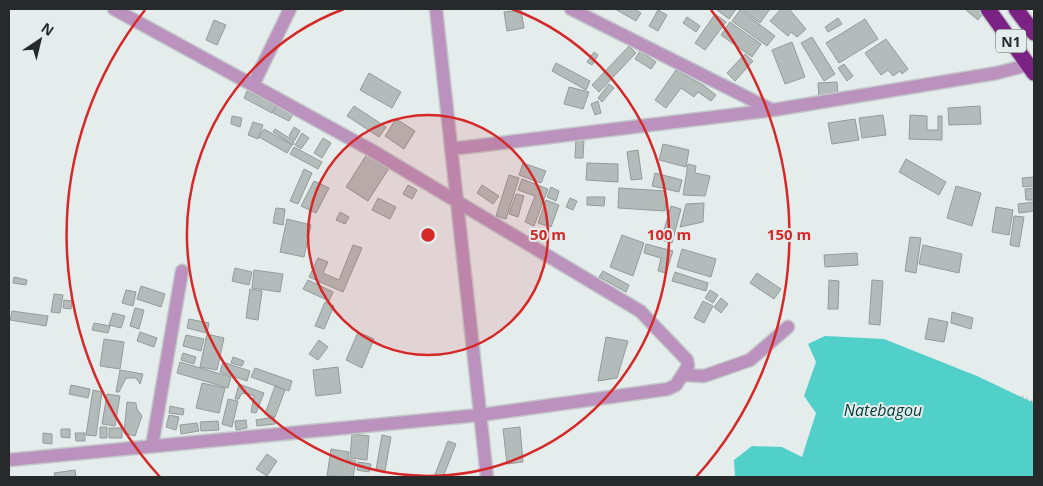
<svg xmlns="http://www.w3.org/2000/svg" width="1043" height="486" font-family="'Open Sans',sans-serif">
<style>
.water{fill:#51cfc9}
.building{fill:#b4bcbb;stroke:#949b9b}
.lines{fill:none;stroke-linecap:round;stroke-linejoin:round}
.minor-casing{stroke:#c2c9c9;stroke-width:15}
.highway-casing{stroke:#c2c9c9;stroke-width:18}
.path{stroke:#a2a9a9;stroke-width:3;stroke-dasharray:1 4;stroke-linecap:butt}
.minor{stroke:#bb92be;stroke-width:12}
.highway{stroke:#7c2285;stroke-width:15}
.ring{fill:none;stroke:#d62828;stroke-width:2.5}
.labels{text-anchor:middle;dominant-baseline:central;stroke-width:4;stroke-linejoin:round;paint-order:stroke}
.shield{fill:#e4ecec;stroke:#606464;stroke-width:1}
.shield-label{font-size:14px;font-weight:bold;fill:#272a2a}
.water-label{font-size:16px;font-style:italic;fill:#003d3b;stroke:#e4ecec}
.centre{fill:#d62828;stroke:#e4ecec;stroke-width:2.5}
.ring-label{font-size:15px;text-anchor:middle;font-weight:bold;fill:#d62828;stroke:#e4ecec;stroke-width:4;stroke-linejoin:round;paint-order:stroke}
</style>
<rect width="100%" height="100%" fill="#e4ecec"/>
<path class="water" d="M 825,336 L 884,339 L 977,376 L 1034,403 L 1034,477 L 735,477 L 734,460 L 752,446 L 782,447 L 802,457 L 816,413 L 804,396 L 816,362 L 808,344 Z"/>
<path class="building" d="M 615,9 L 634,9 L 641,13 L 636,21 Z
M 718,9 L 736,9 L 729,19 L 717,10 Z
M 741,9 L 770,9 L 760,23 Z
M 781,9 L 789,9 L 806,29 L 797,37 L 791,32 L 788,36 L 770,21 Z
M 967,9 L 982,9 L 985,11 L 978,20 L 966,10 Z
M 521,10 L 524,28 L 507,31 L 504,12 Z
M 658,10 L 667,15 L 658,31 L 649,26 Z
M 740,10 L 775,36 L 767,46 L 732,21 Z
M 715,14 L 726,22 L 705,50 L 695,43 Z
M 687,17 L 700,26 L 696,32 L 683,23 Z
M 838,18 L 842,24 L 828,32 L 825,27 Z
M 865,19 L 878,39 L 839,63 L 826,43 Z
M 214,20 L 226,25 L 217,45 L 206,40 Z
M 730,22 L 761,44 L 752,57 L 721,35 Z
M 812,37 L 835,74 L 824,81 L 801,43 Z
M 886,39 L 908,69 L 902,74 L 900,71 L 893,76 L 888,70 L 881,75 L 865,53 Z
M 792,42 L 805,77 L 785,84 L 772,50 Z
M 629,46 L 636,53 L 599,92 L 592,85 Z
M 640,51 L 656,62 L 651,69 L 635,59 Z
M 594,52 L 598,55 L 592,65 L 587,62 Z
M 745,54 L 753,61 L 735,81 L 727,73 Z
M 556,63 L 590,81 L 586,90 L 552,71 Z
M 844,64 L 853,76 L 847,81 L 838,68 Z
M 676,70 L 703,85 L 716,95 L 711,101 L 698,92 L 694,97 L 681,88 L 666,108 L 655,100 Z
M 369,73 L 401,92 L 392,108 L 360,90 Z
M 837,82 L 838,97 L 819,99 L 818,83 Z
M 609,84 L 614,88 L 602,102 L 598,98 Z
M 569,87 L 589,92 L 583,109 L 564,104 Z
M 247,91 L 276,105 L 272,113 L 244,98 Z
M 598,101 L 601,113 L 595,115 L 591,104 Z
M 277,106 L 293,114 L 289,121 L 273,113 Z
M 354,106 L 386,127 L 379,137 L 347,116 Z
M 980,106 L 981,124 L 949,125 L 948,108 Z
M 883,115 L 886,135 L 862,138 L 859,118 Z
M 910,115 L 927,116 L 927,130 L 938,130 L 938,116 L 942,116 L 942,140 L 909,139 Z
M 232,116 L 242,118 L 240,127 L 231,124 Z
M 396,119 L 415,131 L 404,149 L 385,136 Z
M 855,119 L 859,140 L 832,144 L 828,123 Z
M 253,122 L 263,125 L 258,139 L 248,135 Z
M 294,127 L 300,131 L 295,140 L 289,136 Z
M 264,129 L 292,145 L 287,153 L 259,137 Z
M 275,129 L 294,141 L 293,145 L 273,132 Z
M 302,133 L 309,138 L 301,149 L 295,145 Z
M 323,138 L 331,143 L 322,158 L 314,153 Z
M 576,138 L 584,139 L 583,158 L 575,158 Z
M 663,144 L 689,150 L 686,167 L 659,160 Z
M 294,147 L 322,162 L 318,169 L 290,154 Z
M 638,150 L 642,179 L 631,180 L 627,152 Z
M 369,151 L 391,165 L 368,201 L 346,187 Z
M 906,159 L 946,182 L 939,195 L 899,172 Z
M 523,163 L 546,171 L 541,183 L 519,175 Z
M 587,163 L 618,164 L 618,182 L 586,180 Z
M 688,164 L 696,166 L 695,173 L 710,176 L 705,196 L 683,195 Z
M 304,169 L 312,173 L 298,204 L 290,201 Z
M 655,173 L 682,180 L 679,192 L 652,186 Z
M 509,175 L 519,178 L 506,219 L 496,216 Z
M 1034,177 L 1034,186 L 1023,187 L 1022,178 Z
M 522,179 L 548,189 L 534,226 L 525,222 L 535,196 L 518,190 Z
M 314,181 L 329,188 L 316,213 L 301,206 Z
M 408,185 L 417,190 L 412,199 L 403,194 Z
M 482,185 L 499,196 L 493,204 L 477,193 Z
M 956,186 L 981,193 L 972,226 L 947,218 Z
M 551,187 L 559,191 L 556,201 L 547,197 Z
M 619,188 L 666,191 L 665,211 L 618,208 Z
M 1034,188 L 1034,200 L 1026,200 L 1025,189 Z
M 516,194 L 524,196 L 518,217 L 509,214 Z
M 587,197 L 605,197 L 604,206 L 587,205 Z
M 378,198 L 396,207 L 390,219 L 372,210 Z
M 570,198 L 577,201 L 573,210 L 566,207 Z
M 546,200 L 559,205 L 551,227 L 538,223 Z
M 1034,202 L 1034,211 L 1019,213 L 1018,204 Z
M 704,203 L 703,222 L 680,227 L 686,204 Z
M 671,206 L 681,209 L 672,243 L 661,240 Z
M 996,207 L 1013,210 L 1009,235 L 992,232 Z
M 276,208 L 285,209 L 283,225 L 273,223 Z
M 340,212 L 349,217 L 345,224 L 336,220 Z
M 1014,216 L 1024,217 L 1019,247 L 1010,245 Z
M 287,219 L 311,225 L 304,257 L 280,252 Z
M 622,235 L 644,243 L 633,276 L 610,267 Z
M 910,237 L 921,238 L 916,273 L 905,271 Z
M 646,244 L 673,251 L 666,273 L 658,271 L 661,258 L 644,253 Z
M 353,245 L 362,248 L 343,292 L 309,277 L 318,258 L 328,262 L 323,273 L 339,280 Z
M 923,245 L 962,254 L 959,273 L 919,264 Z
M 682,249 L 716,259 L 711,277 L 677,267 Z
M 857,253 L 858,265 L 825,267 L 824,255 Z
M 235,268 L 252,272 L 249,285 L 232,281 Z
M 254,270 L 283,274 L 280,292 L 252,288 Z
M 603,271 L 629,285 L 626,292 L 599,277 Z
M 675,272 L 708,283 L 706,291 L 672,281 Z
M 757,273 L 781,289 L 774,299 L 750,283 Z
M 14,277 L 27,280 L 26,285 L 13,283 Z
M 308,280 L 333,292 L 329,301 L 303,289 Z
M 829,280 L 839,281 L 838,309 L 828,309 Z
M 872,280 L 883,281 L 880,325 L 869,324 Z
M 141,286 L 165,294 L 161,307 L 137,299 Z
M 250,289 L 262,291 L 258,320 L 246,318 Z
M 126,290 L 136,292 L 133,306 L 122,303 Z
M 710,290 L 718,295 L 713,303 L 705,298 Z
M 54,294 L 63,295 L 60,313 L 51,312 Z
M 721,298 L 728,304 L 721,313 L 714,307 Z
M 64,300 L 72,301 L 71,309 L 63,308 Z
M 703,301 L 713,306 L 704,323 L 694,318 Z
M 325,302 L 334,306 L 324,329 L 315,326 Z
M 135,308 L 144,310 L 139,329 L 130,326 Z
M 12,311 L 48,316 L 46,326 L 10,320 Z
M 952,312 L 973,318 L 971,329 L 951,323 Z
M 113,313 L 125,316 L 121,328 L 109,325 Z
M 929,318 L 948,322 L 944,342 L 925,339 Z
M 189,319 L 209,323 L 207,333 L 187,328 Z
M 94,323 L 110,326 L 108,333 L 92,330 Z
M 140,332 L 157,338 L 154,347 L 137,341 Z
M 358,332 L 374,339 L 362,368 L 346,360 Z
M 207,334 L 224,338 L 217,370 L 200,367 Z
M 186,335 L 204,339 L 201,351 L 183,346 Z
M 606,337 L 628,341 L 617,378 L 598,381 Z
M 104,339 L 124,342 L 120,369 L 100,366 Z
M 319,340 L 328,347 L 318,360 L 309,354 Z
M 183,353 L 196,357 L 194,364 L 181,360 Z
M 233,357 L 244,361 L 242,366 L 231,363 Z
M 180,362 L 231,377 L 228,388 L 177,373 Z
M 223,362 L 250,371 L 247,381 L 220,372 Z
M 338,367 L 341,393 L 316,396 L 313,370 Z
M 255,368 L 292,381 L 289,391 L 251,377 Z
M 120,370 L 143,374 L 140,384 L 136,378 L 126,378 L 119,392 L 116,392 Z
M 202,383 L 225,388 L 219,413 L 196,408 Z
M 239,384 L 264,393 L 256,413 L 251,412 L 254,396 L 246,393 L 241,394 L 239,399 L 235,399 Z
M 71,385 L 90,389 L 88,398 L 69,394 Z
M 275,386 L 285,390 L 275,417 L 265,414 Z
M 93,390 L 102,392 L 96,436 L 86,435 Z
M 107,394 L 120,396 L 115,426 L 102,424 Z
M 228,399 L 238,401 L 232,427 L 222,424 Z
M 127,402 L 136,403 L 137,409 L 142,416 L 135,436 L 124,433 Z
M 170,406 L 184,409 L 183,415 L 169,413 Z
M 169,415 L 179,417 L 176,430 L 166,427 Z
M 274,417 L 275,424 L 257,426 L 256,420 Z
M 246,420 L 247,428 L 236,430 L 235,421 Z
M 218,421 L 219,430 L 201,431 L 200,422 Z
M 197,423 L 199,431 L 181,434 L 180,425 Z
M 100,427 L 107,427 L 107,438 L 100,438 Z
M 520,427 L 523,462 L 507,464 L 503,429 Z
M 109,428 L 122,428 L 122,438 L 109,438 Z
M 61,429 L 70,429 L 70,438 L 61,437 Z
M 43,433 L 52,434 L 52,444 L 43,443 Z
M 75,433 L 85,433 L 85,441 L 76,441 Z
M 352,434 L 369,436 L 367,460 L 350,458 Z
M 382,435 L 391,437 L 385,471 L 376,470 Z
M 448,441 L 456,444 L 443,477 L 434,477 Z
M 331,449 L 349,452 L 348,459 L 356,461 L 353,477 L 327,476 Z
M 267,454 L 277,461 L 267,476 L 256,469 Z
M 358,462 L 371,464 L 369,472 L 357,470 Z
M 75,470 L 76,477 L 55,477 L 54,473 Z"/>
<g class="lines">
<g class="minor-casing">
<path id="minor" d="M 436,9 L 487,477
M 571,9 L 772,110
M 253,85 L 290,9
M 451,149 L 773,110 L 997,73 L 1028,65
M 684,375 L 704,376 L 750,360 L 788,327
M 152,446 L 182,271
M 9,460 L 480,415 L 668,389 L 676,385 L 688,366 L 687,360 L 640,311 L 371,150 L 114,9"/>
</g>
<g class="highway-casing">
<path id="highway" d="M 988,9 L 1034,73
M 1016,9 L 1034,33"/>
</g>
<path class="path" d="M 1022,397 L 1034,402"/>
<use href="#minor" class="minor"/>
<use href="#highway" class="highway"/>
</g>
<circle cx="428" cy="235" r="120" fill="#d62828" fill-opacity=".12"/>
<g class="ring">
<circle cx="428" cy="235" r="120"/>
<path d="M512 9A241 241 0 1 1 344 9"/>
<path d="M160 477A361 361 0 0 1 145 10M711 10A361 361 0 0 1 696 477"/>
</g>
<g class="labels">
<rect class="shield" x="996" y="29.5" width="30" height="23" rx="4"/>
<g class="shield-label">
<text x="1011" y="41">N1</text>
</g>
<g class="water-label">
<text x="883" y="410">Natebagou</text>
</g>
</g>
<circle cx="428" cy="235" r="8" class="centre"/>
<g class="ring-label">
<text x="548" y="240">50 m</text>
<text x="669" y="240">100 m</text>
<text x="789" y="240">150 m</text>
</g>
<rect width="1043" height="486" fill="none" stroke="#272a2a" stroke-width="20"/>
<g transform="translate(40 40) rotate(35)" stroke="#e4ecec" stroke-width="4" paint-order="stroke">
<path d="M0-4L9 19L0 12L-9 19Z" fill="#272a2a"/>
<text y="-8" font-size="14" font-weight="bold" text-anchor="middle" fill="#272a2a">N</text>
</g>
</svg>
